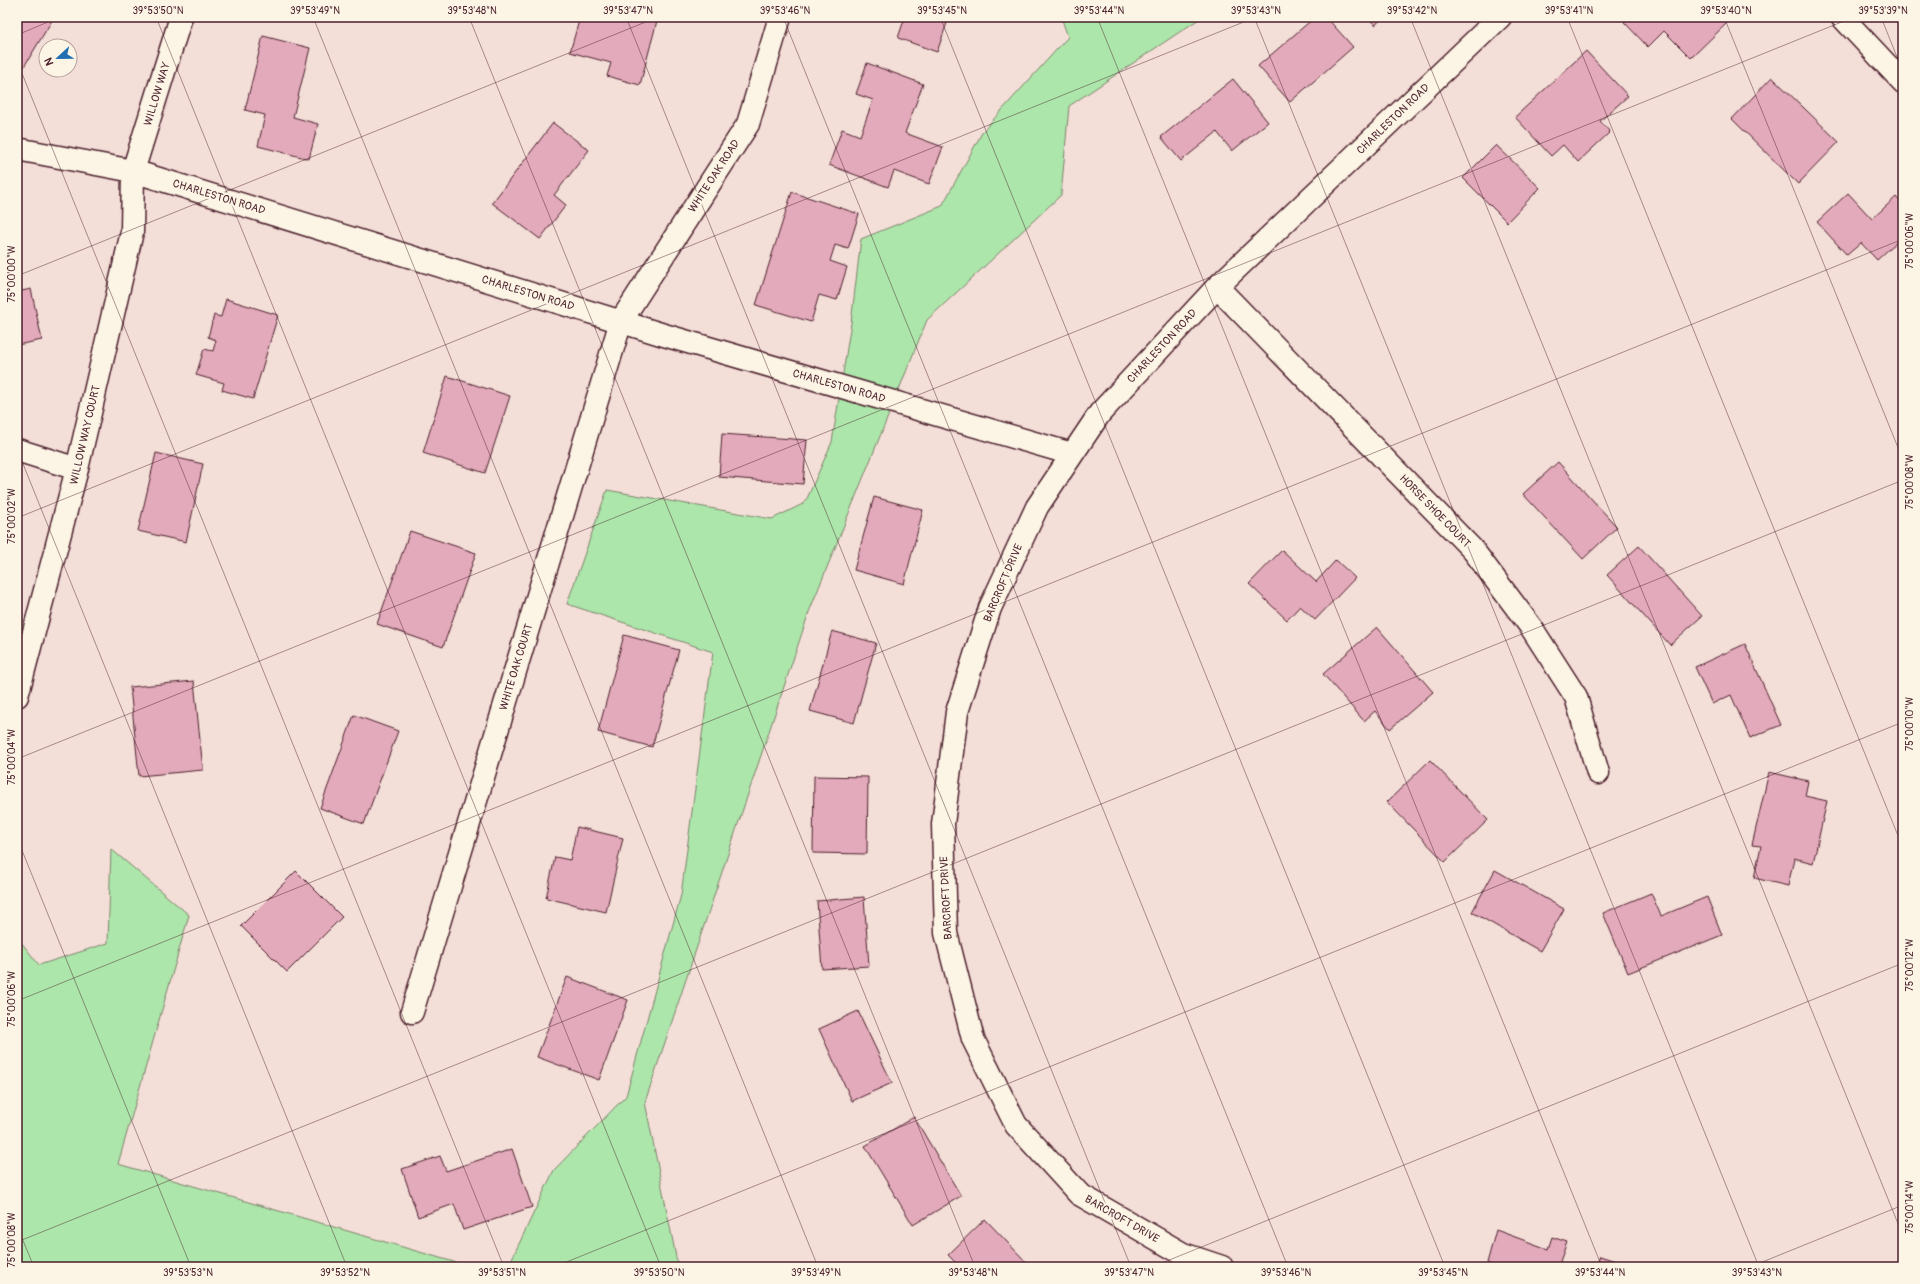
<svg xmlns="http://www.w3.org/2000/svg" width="1920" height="1284" font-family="Pangolin,sans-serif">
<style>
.green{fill:#ace6aa;stroke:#7b826a}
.building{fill:#e3aabb;stroke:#4a1f2b}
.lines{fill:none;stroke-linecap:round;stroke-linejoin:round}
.street-casing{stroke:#4a1f2b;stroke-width:25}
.street{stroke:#fcf5e5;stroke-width:22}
.ticks{fill:none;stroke:#4a1f2b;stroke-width:1;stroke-opacity:0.45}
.labels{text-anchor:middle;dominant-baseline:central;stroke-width:4;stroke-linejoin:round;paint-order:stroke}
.street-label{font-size:11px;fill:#4a1f2b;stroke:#fcf5e5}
.neatline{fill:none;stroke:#4a1f2b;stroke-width:1.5}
.ticks-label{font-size:10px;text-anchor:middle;fill:#4a1f2b}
</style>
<rect width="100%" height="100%" fill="#f4ded8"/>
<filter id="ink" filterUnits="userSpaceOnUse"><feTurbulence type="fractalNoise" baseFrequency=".025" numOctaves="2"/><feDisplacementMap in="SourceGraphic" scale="8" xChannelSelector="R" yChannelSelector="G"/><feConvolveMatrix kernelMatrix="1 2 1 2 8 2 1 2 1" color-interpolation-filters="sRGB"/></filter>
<g filter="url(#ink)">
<path class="green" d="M 1061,17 L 1202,17 L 1069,106 L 1061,195 L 927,320 L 809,612 L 645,1102 L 678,1267 L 508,1267 L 554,1170 L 626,1096 L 681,895 L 713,652 L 567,604 L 607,490 L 772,519 L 805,503 L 832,442 L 851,323 L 861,239 L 942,206 L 983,131 L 1068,37 Z
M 111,849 L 189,915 L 118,1164 L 471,1267 L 29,1267 L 17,1260 L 17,937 L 39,965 L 108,943 Z"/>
<path class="building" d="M 17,17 L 54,17 L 22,70 L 17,67 Z
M 580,17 L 658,17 L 640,85 L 607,76 L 611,63 L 570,52 Z
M 905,17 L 949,17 L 937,52 L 898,38 Z
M 1315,17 L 1326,17 L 1353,47 L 1290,102 L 1258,66 Z
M 1367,17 L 1384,17 L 1375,25 Z
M 1629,17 L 1724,17 L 1728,22 L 1691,58 L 1664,31 L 1648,47 L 1624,22 Z
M 263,36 L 310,48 L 293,117 L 318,124 L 309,159 L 258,146 L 265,115 L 245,110 Z
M 1586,51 L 1628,96 L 1600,121 L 1610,132 L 1578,162 L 1563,145 L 1551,156 L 1515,117 Z
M 867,63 L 923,84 L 905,133 L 943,147 L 929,184 L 894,171 L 888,187 L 829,165 L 842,129 L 860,136 L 873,100 L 856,94 Z
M 1772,77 L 1839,142 L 1798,184 L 1732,119 Z
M 1233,79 L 1268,122 L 1232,151 L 1217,132 L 1181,161 L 1161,137 Z
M 553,123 L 589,150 L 554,195 L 566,205 L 540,239 L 492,203 Z
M 1496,145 L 1540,188 L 1507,222 L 1463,178 Z
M 792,192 L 859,214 L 848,249 L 835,245 L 830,261 L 847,267 L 837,300 L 819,295 L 811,322 L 756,305 Z
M 1848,193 L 1872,219 L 1896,197 L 1903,205 L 1903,236 L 1877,260 L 1861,243 L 1847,255 L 1817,222 Z
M 31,289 L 42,340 L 17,345 L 17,292 Z
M 226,299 L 278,315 L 253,399 L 222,390 L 224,383 L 196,375 L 204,349 L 213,351 L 216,340 L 208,337 L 214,315 L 221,317 Z
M 447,376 L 510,396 L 485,473 L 423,453 Z
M 722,434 L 807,440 L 803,484 L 719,477 Z
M 156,453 L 203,464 L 186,542 L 138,531 Z
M 1558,462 L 1617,527 L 1583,559 L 1523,494 Z
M 874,497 L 923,510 L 904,584 L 854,570 Z
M 410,531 L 476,553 L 443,647 L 377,624 Z
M 1639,546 L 1702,616 L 1670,645 L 1607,575 Z
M 1282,550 L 1316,582 L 1336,560 L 1355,578 L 1315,620 L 1300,606 L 1287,620 L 1249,584 Z
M 1377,627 L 1433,692 L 1390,729 L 1375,711 L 1364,721 L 1323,674 Z
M 832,631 L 876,643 L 854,723 L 810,711 Z
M 624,635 L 679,650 L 652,747 L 598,732 Z
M 1745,644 L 1781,725 L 1750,738 L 1731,695 L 1712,704 L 1695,667 Z
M 194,681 L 203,770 L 139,776 L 130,687 Z
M 354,715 L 398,731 L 364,824 L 320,808 Z
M 1430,760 L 1488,820 L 1445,862 L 1387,802 Z
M 1769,772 L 1808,781 L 1805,796 L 1827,801 L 1813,863 L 1794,858 L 1788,886 L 1754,878 L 1761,846 L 1752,845 Z
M 814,776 L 868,777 L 867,854 L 813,853 Z
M 577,827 L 623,838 L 606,912 L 546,898 L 555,857 L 570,860 Z
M 1495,870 L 1564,909 L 1540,951 L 1472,912 Z
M 296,871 L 342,917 L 287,972 L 241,926 Z
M 1651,893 L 1661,916 L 1707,897 L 1722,935 L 1628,973 L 1603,913 Z
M 864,897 L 869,966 L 822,969 L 817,901 Z
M 567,977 L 628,1000 L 599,1080 L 537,1057 Z
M 858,1011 L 892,1083 L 852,1101 L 819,1029 Z
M 914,1117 L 961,1196 L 913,1225 L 865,1146 Z
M 512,1149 L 532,1207 L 463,1230 L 454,1204 L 418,1217 L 402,1169 L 440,1156 L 446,1171 Z
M 985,1219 L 1031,1267 L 960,1267 L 948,1255 Z
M 1496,1230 L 1548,1249 L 1552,1237 L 1567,1242 L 1558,1267 L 1497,1267 L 1487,1263 Z
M 1600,1256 L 1634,1267 L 1596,1267 Z"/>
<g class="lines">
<g class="street-casing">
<path id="street" d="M 1842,17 L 1903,82
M 17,149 L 133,171 L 664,335 L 1072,454
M 1217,287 L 1473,550 L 1531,627 L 1576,697 L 1598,773
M 17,450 L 77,469
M 17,696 L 77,469 L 132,232 L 133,171 L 181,17
M 412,1012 L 621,321 L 748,124 L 780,17
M 1222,1267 L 1183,1254 L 1079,1194 L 1016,1125 L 973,1039 L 946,933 L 943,824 L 957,712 L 990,608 L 1037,507 L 1100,413 L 1217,287 L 1500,17"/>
</g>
<use href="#street" class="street"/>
</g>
</g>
<path class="ticks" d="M 156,17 L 661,1267M 313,17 L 818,1267M 469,17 L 975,1267M 626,17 L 1131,1267M 783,17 L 1288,1267M 940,17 L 1445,1267M 1097,17 L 1602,1267M 1254,17 L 1759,1267M 1410,17 L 1903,1236M 1567,17 L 1903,848M 1724,17 L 1903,460M 1881,17 L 1903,72M 17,35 L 60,17M 17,61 L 504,1267M 17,276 L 658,17M 17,449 L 347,1267M 17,518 L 1256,17M 17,759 L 1854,17M 17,838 L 191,1267M 17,1001 L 1903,239M 17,1226 L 34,1267M 17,1242 L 1903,480M 554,1267 L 1903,722M 1152,1267 L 1903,963M 1750,1267 L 1903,1205"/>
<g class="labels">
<g class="street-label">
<text transform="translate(157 94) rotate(-73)">WILLOW WAY</text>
<text transform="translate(1393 119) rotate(-44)">CHARLESTON ROAD</text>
<text transform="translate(714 176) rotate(-57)">WHITE OAK ROAD</text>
<text transform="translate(219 197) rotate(17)">CHARLESTON ROAD</text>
<text transform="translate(528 293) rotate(17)">CHARLESTON ROAD</text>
<text transform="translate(1162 346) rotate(-47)">CHARLESTON ROAD</text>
<text transform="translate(839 386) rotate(16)">CHARLESTON ROAD</text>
<text transform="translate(85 435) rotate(-77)">WILLOW WAY COURT</text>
<text transform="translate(1435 511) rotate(46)">HORSE SHOE COURT</text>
<text transform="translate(1003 583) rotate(-67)">BARCROFT DRIVE</text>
<text transform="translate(516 667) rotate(-73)">WHITE OAK COURT</text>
<text transform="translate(946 898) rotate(-93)">BARCROFT DRIVE</text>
<text transform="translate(1122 1219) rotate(30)">BARCROFT DRIVE</text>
</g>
</g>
<rect width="1920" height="1284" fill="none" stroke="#fcf5e5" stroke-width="44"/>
<g transform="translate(58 58) rotate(248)"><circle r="19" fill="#fcf5e5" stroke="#b59f9b"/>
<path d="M0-3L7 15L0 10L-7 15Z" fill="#1f6fb2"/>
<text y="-6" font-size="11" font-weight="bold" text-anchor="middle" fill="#4a1f2b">N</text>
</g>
<rect x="22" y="22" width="1876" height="1240" class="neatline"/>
<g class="ticks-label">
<text x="158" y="14">39°53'50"N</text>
<text x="315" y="14">39°53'49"N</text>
<text x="472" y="14">39°53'48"N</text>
<text x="628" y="14">39°53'47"N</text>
<text x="785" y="14">39°53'46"N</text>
<text x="942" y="14">39°53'45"N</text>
<text x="1099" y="14">39°53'44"N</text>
<text x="1256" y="14">39°53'43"N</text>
<text x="1412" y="14">39°53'42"N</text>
<text x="1569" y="14">39°53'41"N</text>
<text x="1726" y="14">39°53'40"N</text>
<text x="1883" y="14">39°53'39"N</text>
<text transform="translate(1909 241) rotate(-90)" y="4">75°00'06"W</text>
<text transform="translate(11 274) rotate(-90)" y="4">75°00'00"W</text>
<text transform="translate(1909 482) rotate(-90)" y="4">75°00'08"W</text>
<text transform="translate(11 516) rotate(-90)" y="4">75°00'02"W</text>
<text transform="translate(1909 724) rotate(-90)" y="4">75°00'10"W</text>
<text transform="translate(11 757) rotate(-90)" y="4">75°00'04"W</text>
<text transform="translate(1909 965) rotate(-90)" y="4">75°00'12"W</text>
<text transform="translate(11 999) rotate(-90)" y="4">75°00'06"W</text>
<text transform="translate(1909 1207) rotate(-90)" y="4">75°00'14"W</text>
<text transform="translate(11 1240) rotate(-90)" y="4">75°00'08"W</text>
<text x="188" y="1276">39°53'53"N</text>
<text x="345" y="1276">39°53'52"N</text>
<text x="502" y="1276">39°53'51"N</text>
<text x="659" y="1276">39°53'50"N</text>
<text x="816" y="1276">39°53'49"N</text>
<text x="973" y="1276">39°53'48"N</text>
<text x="1129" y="1276">39°53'47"N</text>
<text x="1286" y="1276">39°53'46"N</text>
<text x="1443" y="1276">39°53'45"N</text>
<text x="1600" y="1276">39°53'44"N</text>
<text x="1757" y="1276">39°53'43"N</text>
</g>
</svg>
